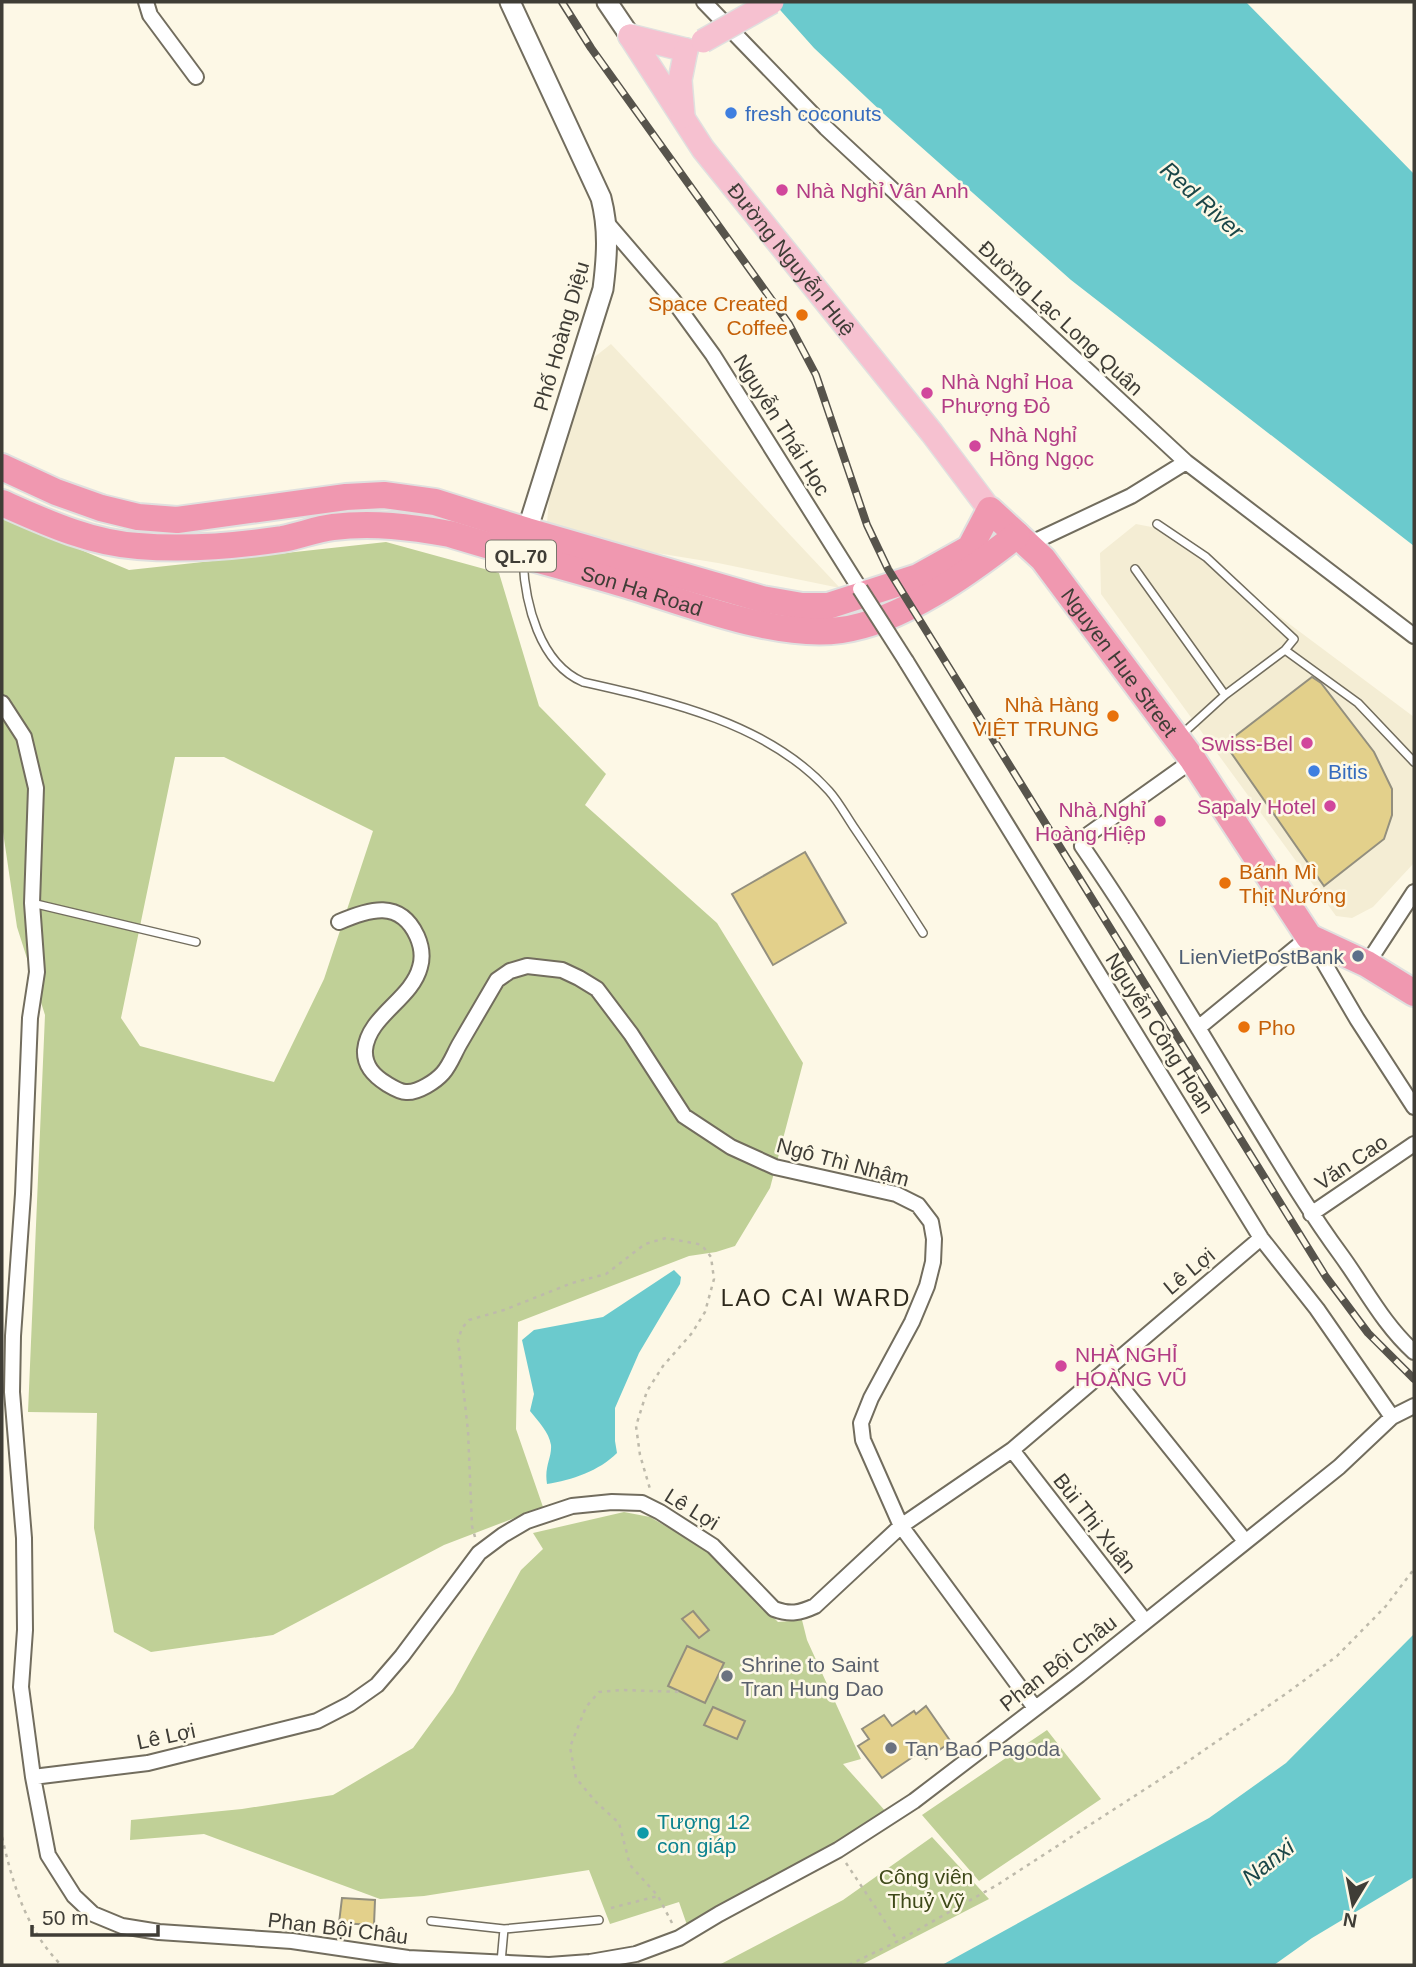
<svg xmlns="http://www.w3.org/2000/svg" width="1416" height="1967" font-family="Helvetica,sans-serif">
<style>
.built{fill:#f4edd4}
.green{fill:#c0d097;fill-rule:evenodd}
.water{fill:#6bcacd}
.building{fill:#e3d08b;stroke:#938f7e;stroke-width:2}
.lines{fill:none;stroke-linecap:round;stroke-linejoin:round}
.lane-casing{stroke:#726d5e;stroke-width:10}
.street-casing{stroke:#726d5e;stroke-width:18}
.secondary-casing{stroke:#726d5e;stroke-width:23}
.primary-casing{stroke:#e0e0df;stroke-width:26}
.highway-casing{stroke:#e0e0df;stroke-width:30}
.path{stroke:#bebaab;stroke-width:2.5;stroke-dasharray:3.5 5;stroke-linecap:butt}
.lane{stroke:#fff;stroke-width:7}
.street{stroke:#fff;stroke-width:14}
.secondary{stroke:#fff;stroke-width:19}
.primary{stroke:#f6c1d0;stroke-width:23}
.highway{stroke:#f098b0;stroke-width:26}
.rail-casing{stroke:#57544c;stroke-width:8}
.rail{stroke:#fdf8e6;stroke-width:5;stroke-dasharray:16;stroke-linecap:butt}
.street-bridge-casing{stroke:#726d5e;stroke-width:18;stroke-linecap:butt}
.primary-bridge-casing{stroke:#e0e0df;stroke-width:26;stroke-linecap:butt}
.street-bridge{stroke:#fff;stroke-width:14}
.primary-bridge{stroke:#f6c1d0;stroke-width:23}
.shop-dot{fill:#3f7fe0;stroke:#fdf8e6;stroke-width:2.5}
.hotel-dot{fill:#d1479c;stroke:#fdf8e6;stroke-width:2.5}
.food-dot{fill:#e8710a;stroke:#fdf8e6;stroke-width:2.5}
.service-dot{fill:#5c6f8a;stroke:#fdf8e6;stroke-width:2.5}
.worship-dot{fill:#6b7280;stroke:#fdf8e6;stroke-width:2.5}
.culture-dot{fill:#0f9aa8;stroke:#fdf8e6;stroke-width:2.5}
.labels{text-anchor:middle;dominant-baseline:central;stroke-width:5;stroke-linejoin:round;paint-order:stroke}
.shield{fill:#fdf8e6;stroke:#78756b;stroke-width:2}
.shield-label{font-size:19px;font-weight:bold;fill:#3f3d36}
.shop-label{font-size:21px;fill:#366cbe;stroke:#fdf8e6;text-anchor:start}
.hotel-label{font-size:21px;fill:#b23c85;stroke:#fdf8e6;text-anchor:start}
.street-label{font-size:21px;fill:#3f3d36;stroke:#fdf8e6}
.food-label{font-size:21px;fill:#c56008;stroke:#fdf8e6;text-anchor:end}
.service-label{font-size:21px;fill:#4e5e75;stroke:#fdf8e6;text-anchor:end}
.worship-label{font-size:21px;fill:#5b616d;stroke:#fdf8e6;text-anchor:start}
.culture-label{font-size:21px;fill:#0d838f;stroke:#fdf8e6;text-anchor:start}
.park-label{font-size:21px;fill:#3e4919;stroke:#fdf8e6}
.water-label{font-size:23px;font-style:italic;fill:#1a4648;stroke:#fdf8e6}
.neighbourhood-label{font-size:23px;letter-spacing:2px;fill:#2d291c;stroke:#fdf8e6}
</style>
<rect width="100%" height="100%" fill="#fdf8e6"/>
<path class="built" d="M 611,344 L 840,588 L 718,563 L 546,535 L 554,438 L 583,366 Z
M 1136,524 L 1162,529 L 1414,717 L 1414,863 L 1373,907 L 1352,918 L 1336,916 L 1101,594 L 1100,553 Z"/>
<path class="green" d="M 2,517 L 129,570 L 386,542 L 499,573 L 539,706 L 606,774 L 585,805 L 717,923 L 803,1063 L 770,1188 L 735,1246 L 716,1252 L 689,1256 L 518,1322 L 516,1429 L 543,1507 L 444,1545 L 273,1635 L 151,1652 L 114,1632 L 94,1528 L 97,1413 L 28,1412 L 45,1015 L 17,927 L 2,825 ZM 175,757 L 224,757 L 373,831 L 324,979 L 274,1082 L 140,1046 L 121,1018 Z
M 624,1512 L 650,1517 L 708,1551 L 778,1622 L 802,1620 L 807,1640 L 861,1759 L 843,1764 L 888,1814 L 818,1868 L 687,1925 L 679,1902 L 610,1924 L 589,1870 L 424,1896 L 380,1899 L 204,1834 L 130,1840 L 131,1820 L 242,1809 L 333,1795 L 413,1748 L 453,1693 L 521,1570 L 543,1549 L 533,1533 Z
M 1047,1730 L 1101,1799 L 979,1881 L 922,1815 Z
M 932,1837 L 989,1899 L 861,1965 L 719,1965 L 843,1900 Z"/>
<path class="water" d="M 773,2 L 1246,2 L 1414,174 L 1414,546 L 1071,280 L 884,114 L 814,48 Z
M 674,1270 L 681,1277 L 680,1284 L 639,1353 L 615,1408 L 615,1441 L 617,1453 C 599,1471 572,1480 547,1484 C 544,1466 552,1458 551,1445 C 549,1432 538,1421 530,1411 L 534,1394 L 522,1340 L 534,1330 L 603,1317 Z
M 1414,1634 L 1414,1877 L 1312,1938 L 1274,1965 L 942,1965 L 1209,1818 L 1286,1763 Z"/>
<path class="building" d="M 1312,677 L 1321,683 L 1374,752 L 1392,789 L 1392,815 L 1384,839 L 1324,886 L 1225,744 Z
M 805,852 L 846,923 L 773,965 L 732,894 Z
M 693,1611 L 709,1630 L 699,1638 L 682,1619 Z
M 687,1646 L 724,1663 L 705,1703 L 668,1686 Z
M 926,1706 L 951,1742 L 926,1759 L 920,1752 L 882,1778 L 858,1746 L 869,1739 L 862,1729 L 884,1715 L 892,1726 L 914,1711 L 916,1714 Z
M 713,1707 L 745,1721 L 737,1739 L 704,1725 Z
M 342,1898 L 375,1900 L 374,1925 L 339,1923 Z"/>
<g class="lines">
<g class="lane-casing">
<path id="lane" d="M 1157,524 L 1206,557 L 1294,639 L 1285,650 L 1225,695 L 1180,736
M 523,560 C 525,603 539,663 583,682 C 668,701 768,723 829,791 C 838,801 845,814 853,826 C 877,861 900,897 923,933
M 1135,569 L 1225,695
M 1285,650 L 1358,703 L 1414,762
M 32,903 L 196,942
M 431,1921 L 504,1929
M 501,1962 L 504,1929 L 599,1920"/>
</g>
<g class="street-casing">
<path id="street" d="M 146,2 L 150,15 L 196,77
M 704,2 L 826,128 L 1186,462 L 1414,636
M 607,223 L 673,300 L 713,355 L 860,589
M 1027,545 L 1131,496 L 1186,462
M 906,661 L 1261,1238 L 1317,1309 L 1392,1417
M 2,703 L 24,737 L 36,788 L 32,903 L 37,972 L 30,1018 L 23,1194 L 13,1336 L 12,1392 L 24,1538 L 25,1630 L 21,1687 L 33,1777 L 48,1855 L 74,1896 L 93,1914 L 122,1926 L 159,1932 L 292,1941 L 408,1958 L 549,1965 L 590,1962 L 636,1954 L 679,1938 L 719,1914 L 838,1850 L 914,1801 L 1079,1675 L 1339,1467 L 1392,1417 L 1414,1406
M 1193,760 L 1089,834 L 1082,846 C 1139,929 1191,1016 1243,1102 C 1275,1154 1305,1206 1341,1255 C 1365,1288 1383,1324 1414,1352
M 339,922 C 369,909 400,899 417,936 C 421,945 423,957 420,967 C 412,999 368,1016 365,1050 C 364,1066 374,1076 387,1084 C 392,1087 400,1092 406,1092 C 418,1093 436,1081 443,1073 C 450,1065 454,1054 459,1045 C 472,1023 484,1002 497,980 L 510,971 L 527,966 L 562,970 L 579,978 L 597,989 L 631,1034 L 684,1116 L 731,1147 L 775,1167 L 896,1194 L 918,1205 L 931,1222 L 934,1239 L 933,1262 L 927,1286 L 912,1322 L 871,1398 L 861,1423 L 863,1440 L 901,1526 L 1035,1708
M 1367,964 L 1414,892
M 1198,1028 L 1309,937 L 1357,1019 L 1414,1107
M 1311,1214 L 1414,1144
M 1107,1369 L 1245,1541
M 1012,1450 L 1145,1621
M 33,1777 L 148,1763 L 317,1721 L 350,1704 L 377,1685 L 402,1656 L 479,1553 L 503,1535 L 527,1521 L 572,1506 L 612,1502 L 642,1503 L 660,1512 L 713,1546 L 774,1609 C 790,1615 800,1613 815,1606 L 901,1526 L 1012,1450 L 1261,1238"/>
</g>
<g class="secondary-casing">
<path id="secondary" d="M 510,2 L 601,198 C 609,229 607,257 603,289 L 527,531
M 607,2 L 630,36"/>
</g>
<g class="primary-casing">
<g id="primary">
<path id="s1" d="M 630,36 L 703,149 L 932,433 L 990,510"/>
<path d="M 630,36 L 686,50"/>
<path d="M 683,116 L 680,80 L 686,50"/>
</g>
</g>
<g class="highway-casing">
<g id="highway">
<path id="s2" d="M 2,467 L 56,492 L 101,508 L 138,517 L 177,520 L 346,497 L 384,495 L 435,502 L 527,531 L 762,599 L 802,606 L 828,606 L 918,577 L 970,548 L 990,510 L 1043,559 L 1193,760 L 1309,937 L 1367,964 L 1414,993"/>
<path id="s3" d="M 2,503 C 45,522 90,543 138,546 C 185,550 235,546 282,539 C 299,536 316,529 333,527 C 373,522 411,527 450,534 C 508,552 566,567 624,584 C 688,603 775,639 841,630 C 901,622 970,572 1017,535"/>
</g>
</g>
<path class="path" d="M 475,1537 L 472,1526 L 468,1431 L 458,1340 L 462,1328 L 469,1320 L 504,1310 L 572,1283 L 606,1274 L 645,1244 L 666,1238 L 698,1244 L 704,1248 L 711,1257 L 714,1279 L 705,1312 L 692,1333 L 663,1366 L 647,1391 L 636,1426 L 640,1455 L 650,1489
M 2,1837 C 13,1885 26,1929 61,1965
M 846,1863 L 898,1941
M 611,1908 L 658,1896
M 672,1923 L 658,1896 L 630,1865 L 619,1823 L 595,1801 L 576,1778 L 570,1747 L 586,1707 L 599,1692 L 621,1690 L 682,1692
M 849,1965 L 898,1941 L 997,1885 L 1184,1764 L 1287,1693 L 1337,1656 L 1386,1606 L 1414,1569"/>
<use href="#lane" class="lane"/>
<use href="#street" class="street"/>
<use href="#secondary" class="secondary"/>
<use href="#primary" class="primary"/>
<use href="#highway" class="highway"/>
<g class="rail-casing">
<path id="rail" d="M 562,2 L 591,48 L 789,324 L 816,375 L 867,525 L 888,569 L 1326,1277 L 1368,1333 L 1414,1379"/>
</g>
<use href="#rail" class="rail"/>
<g class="street-bridge-casing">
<path id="street-bridge" d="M 860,589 L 906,661"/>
</g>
<g class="primary-bridge-casing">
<path id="primary-bridge" d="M 703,41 L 772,2"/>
</g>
<use href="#street-bridge" class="street-bridge"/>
<use href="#primary-bridge" class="primary-bridge"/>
</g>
<g class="shop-dot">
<circle cx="731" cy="113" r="7"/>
<circle cx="1314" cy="771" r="7"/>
</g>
<g class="hotel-dot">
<circle cx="782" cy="190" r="7"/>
<circle cx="927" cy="393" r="7"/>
<circle cx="975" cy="446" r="7"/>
<circle cx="1307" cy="743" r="7"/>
<circle cx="1330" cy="806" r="7"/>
<circle cx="1160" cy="821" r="7"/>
<circle cx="1061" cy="1366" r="7"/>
</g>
<g class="food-dot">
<circle cx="802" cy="315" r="7"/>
<circle cx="1113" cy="716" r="7"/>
<circle cx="1225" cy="883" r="7"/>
<circle cx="1244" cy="1027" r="7"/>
</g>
<circle class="service-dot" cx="1358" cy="956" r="7"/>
<g class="worship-dot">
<circle cx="727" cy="1676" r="7"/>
<circle cx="891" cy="1748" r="7"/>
</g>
<circle class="culture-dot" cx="643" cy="1833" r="7"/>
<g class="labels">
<rect class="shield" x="486" y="540.5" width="70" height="31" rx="5"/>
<g class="shield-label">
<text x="521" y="556">QL.70</text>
</g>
<g class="shop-label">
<text x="745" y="113">fresh coconuts</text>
<text x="1328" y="771">Bitis</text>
</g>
<g class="hotel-label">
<text x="796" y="190">Nhà Nghỉ Vân Anh</text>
<text x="941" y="381">Nhà Nghỉ Hoa<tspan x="941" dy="24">Phượng Đỏ</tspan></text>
<text x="989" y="434">Nhà Nghỉ<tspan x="989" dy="24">Hồng Ngọc</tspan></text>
<text x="1293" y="743" text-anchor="end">Swiss-Bel</text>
<text x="1316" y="806" text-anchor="end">Sapaly Hotel</text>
<text x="1146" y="809" text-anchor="end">Nhà Nghỉ<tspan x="1146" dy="24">Hoàng Hiệp</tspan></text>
<text x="1075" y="1354">NHÀ NGHỈ<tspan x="1075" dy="24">HOÀNG VŨ</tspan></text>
</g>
<g class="street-label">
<text stroke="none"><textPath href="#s1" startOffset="276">Đường Nguyễn Huệ</textPath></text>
<text transform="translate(1061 318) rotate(43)">Đường Lạc Long Quân</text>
<text transform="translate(561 336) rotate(-74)">Phố Hoàng Diệu</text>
<text transform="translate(782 425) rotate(58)">Nguyễn Thái Học</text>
<text stroke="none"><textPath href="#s3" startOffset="658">Son Ha Road</textPath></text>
<text stroke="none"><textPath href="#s2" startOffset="1250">Nguyen Hue Street</textPath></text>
<text transform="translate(1160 1033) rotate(58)">Nguyễn Công Hoan</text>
<text transform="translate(843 1162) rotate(15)">Ngô Thì Nhậm</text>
<text transform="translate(1351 1162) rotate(-34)">Văn Cao</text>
<text transform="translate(1189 1271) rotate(-40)">Lê Lợi</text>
<text transform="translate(692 1509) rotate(32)">Lê Lợi</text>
<text transform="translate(1095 1523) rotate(52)">Bùi Thị Xuân</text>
<text transform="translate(1058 1663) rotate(-38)">Phan Bội Châu</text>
<text transform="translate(166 1736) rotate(-12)">Lê Lợi</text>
<text transform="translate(338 1928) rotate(7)">Phan Bội Châu</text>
</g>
<g class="food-label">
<text x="788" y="303">Space Created<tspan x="788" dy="24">Coffee</tspan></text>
<text x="1099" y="704">Nhà Hàng<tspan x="1099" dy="24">VIỆT TRUNG</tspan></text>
<text x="1239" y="871" text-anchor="start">Bánh Mì<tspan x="1239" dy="24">Thịt Nướng</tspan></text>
<text x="1258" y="1027" text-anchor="start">Pho</text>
</g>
<g class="service-label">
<text x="1344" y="956">LienVietPostBank</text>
</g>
<g class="worship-label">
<text x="741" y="1664">Shrine to Saint<tspan x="741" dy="24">Tran Hung Dao</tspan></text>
<text x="905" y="1748">Tan Bao Pagoda</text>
</g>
<g class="culture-label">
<text x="657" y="1821">Tượng 12<tspan x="657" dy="24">con giáp</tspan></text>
</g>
<g class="park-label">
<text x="926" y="1876">Công viên<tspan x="926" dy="24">Thuỷ Vỹ</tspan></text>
</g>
<g class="water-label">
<text transform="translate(1202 200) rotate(42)">Red River</text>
<text transform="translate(1268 1862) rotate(-38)">Nanxi</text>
</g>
<g class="neighbourhood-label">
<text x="816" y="1298">LAO CAI WARD</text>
</g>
</g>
<rect width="1416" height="1967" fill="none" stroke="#3f3d36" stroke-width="7"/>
<g transform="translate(1353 1904) rotate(190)" stroke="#fdf8e6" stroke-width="5" paint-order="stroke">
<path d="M0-5L12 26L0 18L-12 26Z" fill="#3f3d36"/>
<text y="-10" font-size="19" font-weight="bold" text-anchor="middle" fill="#3f3d36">N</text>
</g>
<path d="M32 1925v10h126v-10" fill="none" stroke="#3f3d36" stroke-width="3.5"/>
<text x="42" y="1925" font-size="21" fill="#3f3d36" stroke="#fdf8e6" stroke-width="5" paint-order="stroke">50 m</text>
</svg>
